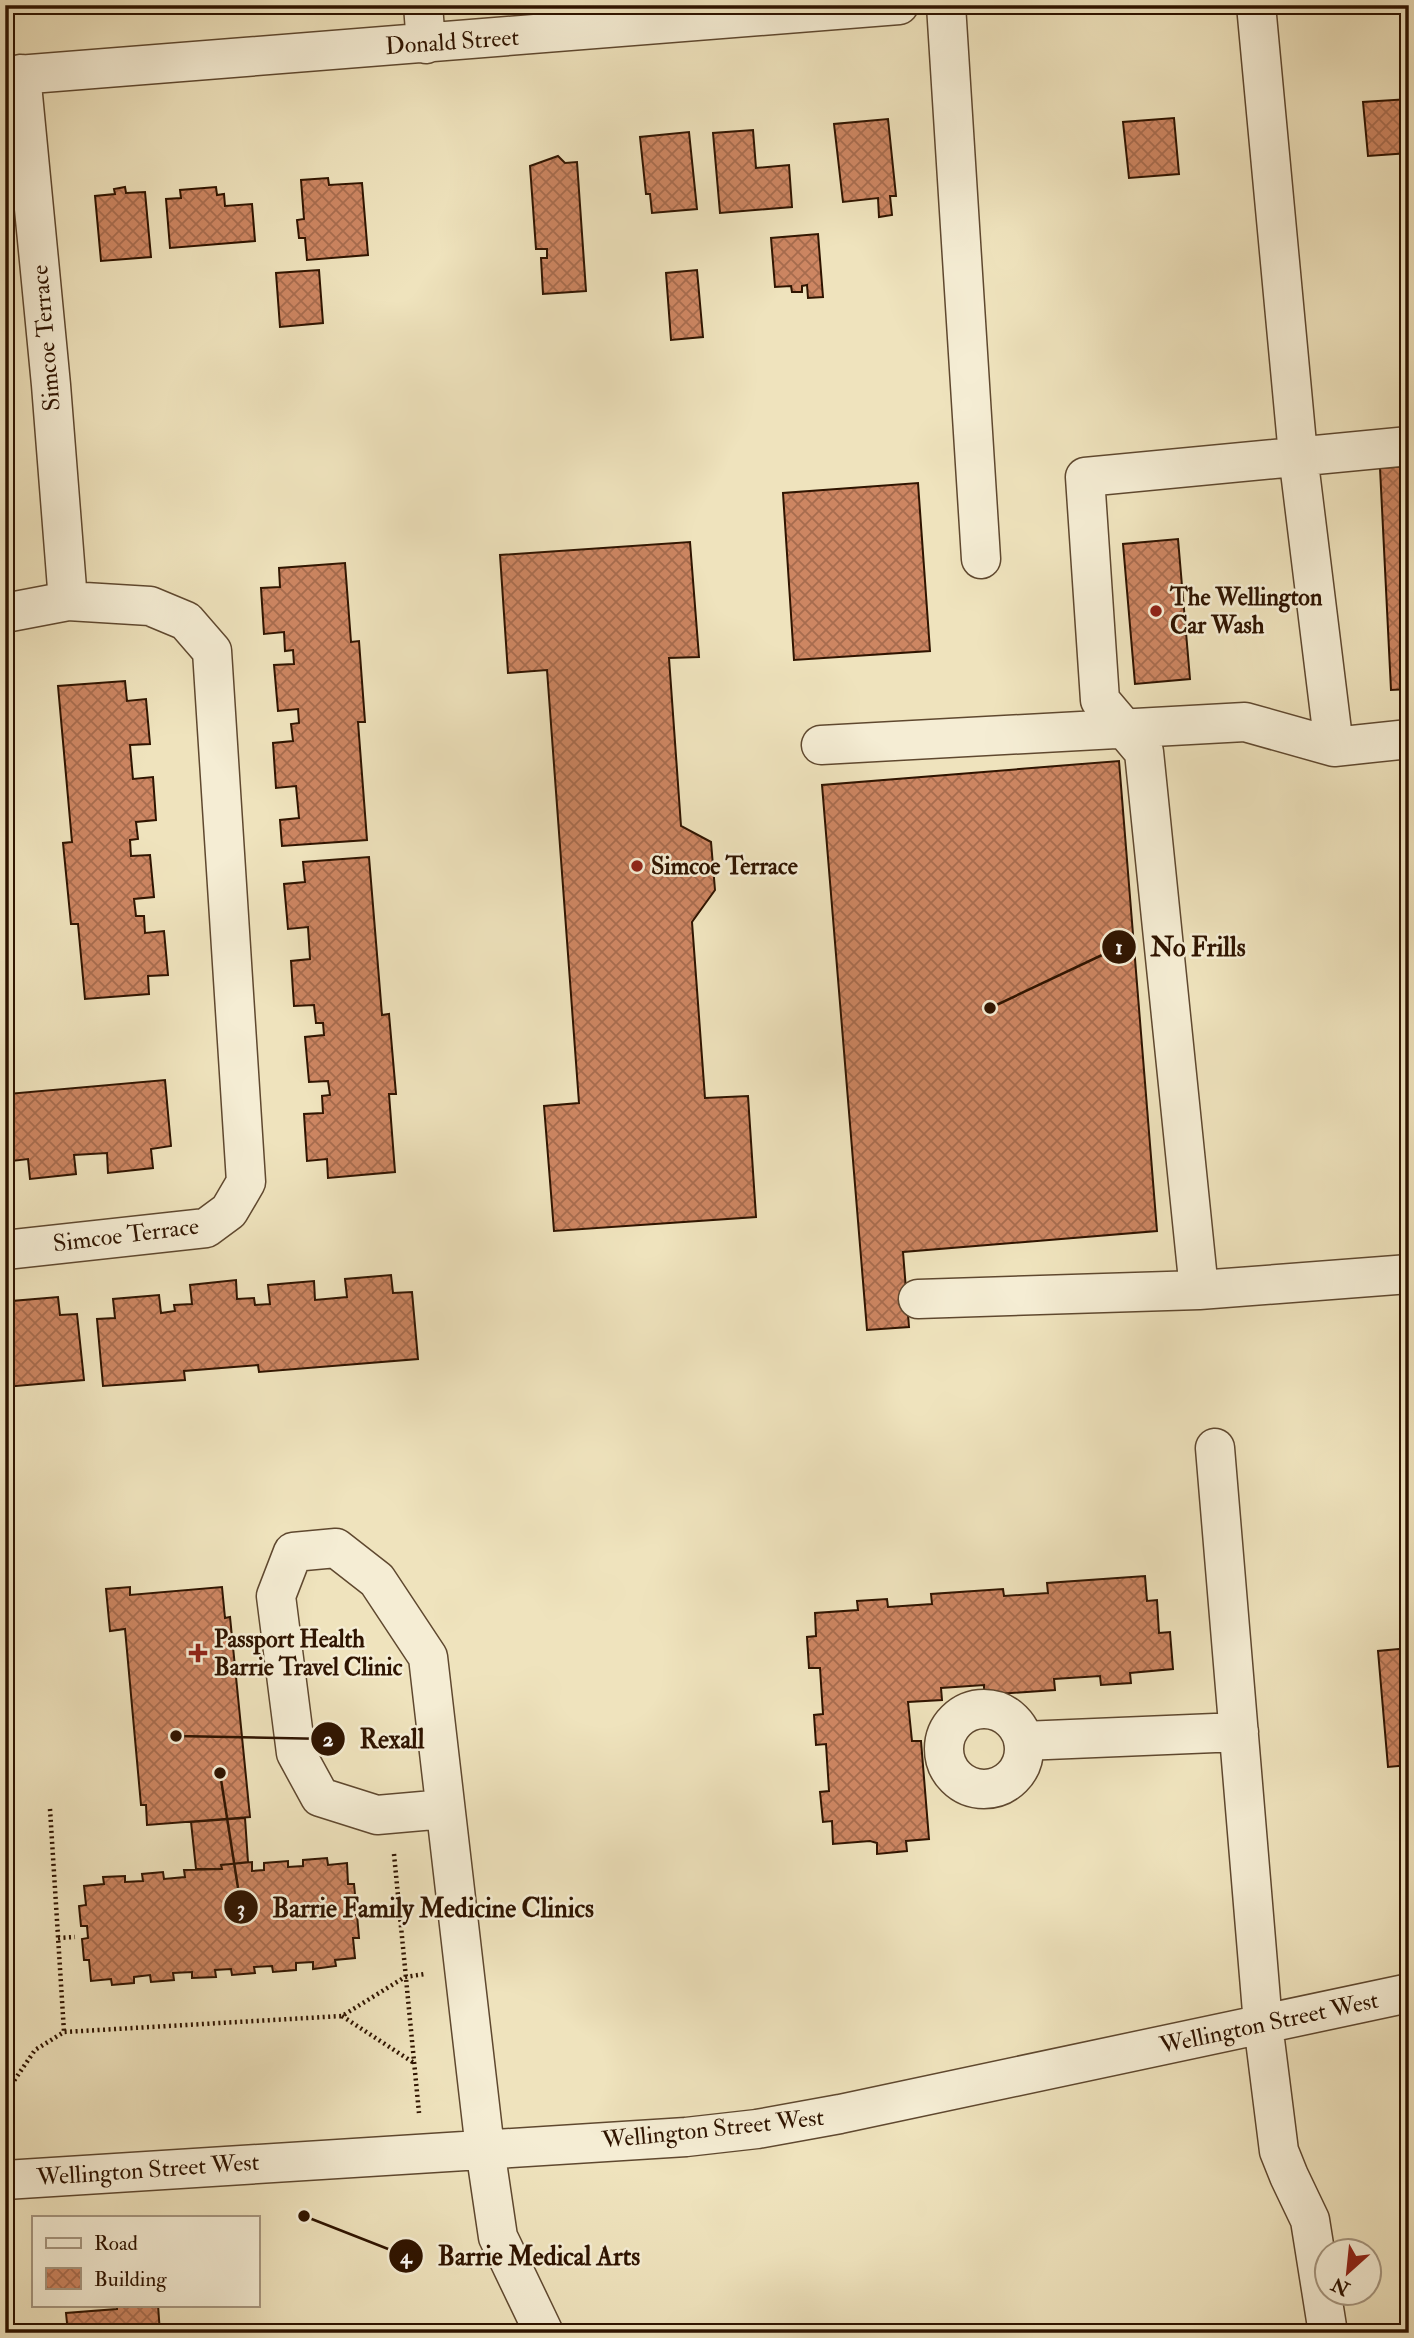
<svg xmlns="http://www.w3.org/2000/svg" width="1414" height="2338" font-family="'IM FELL Double Pica',serif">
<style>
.building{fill:url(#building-cross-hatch);stroke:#2f1400;stroke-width:2}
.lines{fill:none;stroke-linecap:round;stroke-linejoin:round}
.minor-casing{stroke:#5f482f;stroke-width:41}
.path{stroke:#2f1400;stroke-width:4.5;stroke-dasharray:2 3.5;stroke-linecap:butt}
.minor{stroke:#f5edd4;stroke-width:38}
.poi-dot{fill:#8f2418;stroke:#f5edd4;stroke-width:2.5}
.labels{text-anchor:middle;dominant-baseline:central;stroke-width:5;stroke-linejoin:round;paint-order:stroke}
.street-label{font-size:24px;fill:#2f1400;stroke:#f5edd4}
.poi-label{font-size:24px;font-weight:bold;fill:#2f1400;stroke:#f5edd4;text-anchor:start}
.leader{fill:none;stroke:#2f1400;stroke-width:2.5}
.callout-dot{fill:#2f1400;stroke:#f5edd4;stroke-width:2.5}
.mark-label{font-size:21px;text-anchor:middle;font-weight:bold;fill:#fff}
.callout-label{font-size:26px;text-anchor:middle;font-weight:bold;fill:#2f1400;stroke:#f5edd4;stroke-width:5;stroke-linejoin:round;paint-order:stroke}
</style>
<defs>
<pattern id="building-cross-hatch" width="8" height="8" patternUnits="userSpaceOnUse" patternTransform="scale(1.75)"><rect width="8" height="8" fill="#cd8662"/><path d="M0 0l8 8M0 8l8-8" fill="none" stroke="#a76c4e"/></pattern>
</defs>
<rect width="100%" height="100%" fill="#efe3bd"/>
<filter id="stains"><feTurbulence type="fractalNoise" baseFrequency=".00286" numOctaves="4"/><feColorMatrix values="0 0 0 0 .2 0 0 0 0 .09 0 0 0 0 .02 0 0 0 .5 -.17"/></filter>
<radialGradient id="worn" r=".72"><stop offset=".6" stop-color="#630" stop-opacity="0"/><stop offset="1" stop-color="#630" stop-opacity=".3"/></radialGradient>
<path class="building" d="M 1409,99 L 1409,153 L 1368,156 L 1363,102 Z
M 1174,118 L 1179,174 L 1129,178 L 1123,122 Z
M 888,119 L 896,196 L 890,196 L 892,215 L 879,217 L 878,198 L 843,202 L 834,124 Z
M 753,130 L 756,168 L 789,165 L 792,207 L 720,213 L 713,133 Z
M 689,132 L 697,209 L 652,213 L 650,194 L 646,194 L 640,137 Z
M 558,156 L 565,163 L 577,162 L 586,291 L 543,294 L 541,258 L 547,258 L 547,249 L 536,249 L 530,166 Z
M 328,178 L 329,185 L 362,183 L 368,255 L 307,260 L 305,238 L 299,238 L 297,220 L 304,219 L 301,180 Z
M 125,187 L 126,193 L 145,192 L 151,257 L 101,261 L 95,196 L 115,194 L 114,189 Z
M 216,187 L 217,195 L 224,194 L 225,206 L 252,204 L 255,241 L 170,248 L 166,199 L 181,198 L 180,190 Z
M 818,234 L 823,297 L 808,298 L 807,285 L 802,286 L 802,292 L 792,292 L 791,286 L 775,287 L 771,238 Z
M 319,270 L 323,323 L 280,327 L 276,273 Z
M 697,270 L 703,337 L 671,340 L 666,273 Z
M 1409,466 L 1409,689 L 1391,690 L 1380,468 Z
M 918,483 L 930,651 L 794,660 L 783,493 Z
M 1178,539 L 1190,679 L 1135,684 L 1123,544 Z
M 690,542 L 699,657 L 669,658 L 681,826 L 711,842 L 715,890 L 692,922 L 705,1098 L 748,1096 L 756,1217 L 554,1231 L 544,1106 L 579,1103 L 547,670 L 508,673 L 500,555 Z
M 345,563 L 351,642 L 359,641 L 365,722 L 358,722 L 367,840 L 282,846 L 280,820 L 299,818 L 296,786 L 276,788 L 273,743 L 293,741 L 291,724 L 299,723 L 298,709 L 278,711 L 274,665 L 294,664 L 293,650 L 285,651 L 284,632 L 264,634 L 261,588 L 280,587 L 279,568 Z
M 125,681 L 127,701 L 146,699 L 150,744 L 130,745 L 133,779 L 153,777 L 156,820 L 136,822 L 138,839 L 130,840 L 131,856 L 150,855 L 154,897 L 134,899 L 136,916 L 144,916 L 145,933 L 164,931 L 168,975 L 148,976 L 149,994 L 85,999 L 78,924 L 71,924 L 63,843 L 72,842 L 58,686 Z
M 1119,761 L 1157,1231 L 903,1252 L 909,1327 L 867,1330 L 822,785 Z
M 369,857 L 382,1015 L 389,1014 L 396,1094 L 389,1094 L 395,1172 L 328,1178 L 327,1159 L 307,1161 L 304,1114 L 323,1113 L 322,1096 L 330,1095 L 328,1081 L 309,1082 L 305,1037 L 324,1035 L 323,1023 L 316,1023 L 314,1005 L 294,1006 L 291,961 L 310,959 L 308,927 L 288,929 L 284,884 L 305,882 L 303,862 Z
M 165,1080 L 171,1146 L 151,1149 L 153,1168 L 108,1173 L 107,1153 L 74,1155 L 76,1174 L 30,1179 L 28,1159 L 12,1161 L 11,1154 L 5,1155 L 5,1087 L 8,1094 Z
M 391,1275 L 393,1293 L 412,1292 L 418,1359 L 259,1372 L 258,1365 L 184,1371 L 185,1380 L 103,1386 L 97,1319 L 115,1318 L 113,1299 L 159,1295 L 161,1313 L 175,1311 L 174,1305 L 192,1304 L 190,1285 L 236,1280 L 237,1299 L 254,1298 L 255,1305 L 270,1304 L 268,1285 L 314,1281 L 315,1300 L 347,1297 L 345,1279 Z
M 58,1297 L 60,1315 L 77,1314 L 84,1380 L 5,1387 L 5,1321 L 13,1320 L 12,1301 Z
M 1145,1576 L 1147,1601 L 1157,1600 L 1159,1633 L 1170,1632 L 1173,1669 L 1130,1673 L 1131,1683 L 1101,1685 L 1100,1676 L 1054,1679 L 1055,1690 L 984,1695 L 984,1685 L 941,1688 L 942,1700 L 908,1702 L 912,1741 L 921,1741 L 929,1839 L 906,1841 L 907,1851 L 877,1854 L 877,1843 L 870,1841 L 833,1844 L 832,1821 L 823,1822 L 820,1792 L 829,1791 L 826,1744 L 816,1745 L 814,1715 L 823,1714 L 820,1668 L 809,1668 L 807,1637 L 816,1636 L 815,1613 L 858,1610 L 857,1601 L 887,1599 L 888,1607 L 932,1604 L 931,1594 L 1003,1589 L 1004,1596 L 1048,1593 L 1047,1583 Z
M 130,1587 L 130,1595 L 222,1587 L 225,1618 L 230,1617 L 250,1817 L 147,1825 L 146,1805 L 141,1805 L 125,1629 L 110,1631 L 106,1589 Z
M 1409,1648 L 1409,1765 L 1388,1767 L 1378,1651 Z
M 245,1818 L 248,1862 L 221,1865 L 222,1869 L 196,1869 L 191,1822 Z
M 327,1858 L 328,1865 L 347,1863 L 348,1884 L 354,1884 L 356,1905 L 350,1906 L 351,1916 L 357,1915 L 359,1938 L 353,1938 L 355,1958 L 335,1960 L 336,1966 L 313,1969 L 313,1962 L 296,1963 L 296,1970 L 273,1972 L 272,1966 L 254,1967 L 255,1973 L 232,1975 L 231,1969 L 215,1970 L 216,1977 L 192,1978 L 192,1972 L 173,1973 L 174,1980 L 151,1982 L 150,1975 L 134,1977 L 134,1983 L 112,1985 L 111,1979 L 91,1981 L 89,1960 L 84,1960 L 82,1939 L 88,1938 L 87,1926 L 81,1926 L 79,1906 L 86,1905 L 84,1886 L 104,1884 L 103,1877 L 125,1876 L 125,1882 L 143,1881 L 142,1874 L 163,1872 L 164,1879 L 185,1877 L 184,1870 L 222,1869 L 221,1865 L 252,1862 L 252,1871 L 264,1870 L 264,1863 L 288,1861 L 288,1867 L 303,1866 L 303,1860 Z
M 117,2305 L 158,2305 L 160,2333 L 68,2333 L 66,2313 L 117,2309 Z"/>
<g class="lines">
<g class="minor-casing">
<path id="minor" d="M 423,5 L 426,44
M 946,5 L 981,559
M 1256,5 L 1298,455 L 1334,747 L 1409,739
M 21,74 L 51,385 L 68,601
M 5,76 L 899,5
M 1409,446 L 1085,477 L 1100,700 L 1144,752 L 1199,1290 L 1409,1274
M 5,613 L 68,601 L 150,606 L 186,621 L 212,651 L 246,1182 L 229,1211 L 206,1228 L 5,1250
M 821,745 L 1245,722 L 1334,747
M 918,1299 L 1199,1290
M 1215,1448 L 1263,2024 L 1279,2151 L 1289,2176 L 1310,2220 L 1328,2333
M944 1749a40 40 0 1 1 80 0a40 40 0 1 1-80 0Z
M 1023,1741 L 1239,1732
M 445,1809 L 377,1815 L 320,1797 L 296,1753 L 276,1596 L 293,1552 L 336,1548 L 377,1580 L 428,1657 L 485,2149 L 498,2237 L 544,2333
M 5,2180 L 686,2137 L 757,2129 L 840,2114 L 1409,1993"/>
</g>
<path class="path" d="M 50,1809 L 64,2032
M 394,1854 L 419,2113
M 58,1938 L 75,1937
M 342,2016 L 414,2063
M 5,2094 L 35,2050 L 64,2032 L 342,2016 L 405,1977 L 425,1974"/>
<use href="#minor" class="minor"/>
</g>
<g class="poi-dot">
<circle cx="1156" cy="611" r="7"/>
<circle cx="637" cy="866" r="7"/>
<path d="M194.5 1642.5h7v7h7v7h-7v7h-7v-7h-7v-7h7z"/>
</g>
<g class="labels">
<g class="street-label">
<text transform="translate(452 42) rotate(-4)">Donald Street</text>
<text transform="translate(46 338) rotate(-95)">Simcoe Terrace</text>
<text transform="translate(126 1235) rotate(-7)">Simcoe Terrace</text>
<text transform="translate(1269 2023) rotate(-12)">Wellington Street West</text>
<text transform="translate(713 2129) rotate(-6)">Wellington Street West</text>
<text transform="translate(148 2170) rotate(-4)">Wellington Street West</text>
</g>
<g class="poi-label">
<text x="1170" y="597">The Wellington<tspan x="1170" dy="28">Car Wash</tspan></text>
<text x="651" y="866">Simcoe Terrace</text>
<text x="214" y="1639">Passport Health<tspan x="214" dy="28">Barrie Travel Clinic</tspan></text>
</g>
</g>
<path class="leader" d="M990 1008L1119 947M176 1736L328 1739M220 1773L241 1907M304 2216L406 2256"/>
<g class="callout-dot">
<circle cx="990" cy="1008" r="7"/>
<circle cx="176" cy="1736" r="7"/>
<circle cx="220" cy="1773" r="7"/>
<circle cx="304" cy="2216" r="7"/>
<circle cx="1119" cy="947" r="18"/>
<circle cx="328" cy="1739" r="18"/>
<circle cx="241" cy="1907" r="18"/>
<circle cx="406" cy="2256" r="18"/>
</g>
<g class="mark-label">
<text x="1119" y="954">1</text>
<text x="328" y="1746">2</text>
<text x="241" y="1915">3</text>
<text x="406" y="2263">4</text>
</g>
<g class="callout-label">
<text x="1198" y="956">No Frills</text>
<text x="392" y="1748">Rexall</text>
<text x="433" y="1917">Barrie Family Medicine Clinics</text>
<text x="539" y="2265">Barrie Medical Arts</text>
</g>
<rect width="1414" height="2338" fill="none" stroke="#efe3bd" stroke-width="28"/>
<rect x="7" y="7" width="1400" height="2324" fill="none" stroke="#2f1400" stroke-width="3.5"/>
<rect x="14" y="14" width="1386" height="2310" fill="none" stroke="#2f1400" stroke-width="2"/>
<rect x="32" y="2216" width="228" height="91" fill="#f5edd4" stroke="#a6967f" stroke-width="2"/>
<rect x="46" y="2238" width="35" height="10" fill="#f5edd4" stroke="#a6967f" stroke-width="2"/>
<text x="94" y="2250" font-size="21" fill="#2f1400">Road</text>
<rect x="46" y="2268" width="35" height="21" fill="url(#building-cross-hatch)" stroke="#a6967f" stroke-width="2"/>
<text x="94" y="2286" font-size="21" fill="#2f1400">Building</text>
<g transform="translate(1348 2272) rotate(207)"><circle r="33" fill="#f5edd4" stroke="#a6967f" stroke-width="2"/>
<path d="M0-5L12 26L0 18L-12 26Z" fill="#8f2418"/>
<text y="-10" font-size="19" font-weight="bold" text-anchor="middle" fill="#2f1400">N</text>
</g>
<rect width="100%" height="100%" filter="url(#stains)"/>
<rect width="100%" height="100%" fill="url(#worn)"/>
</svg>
